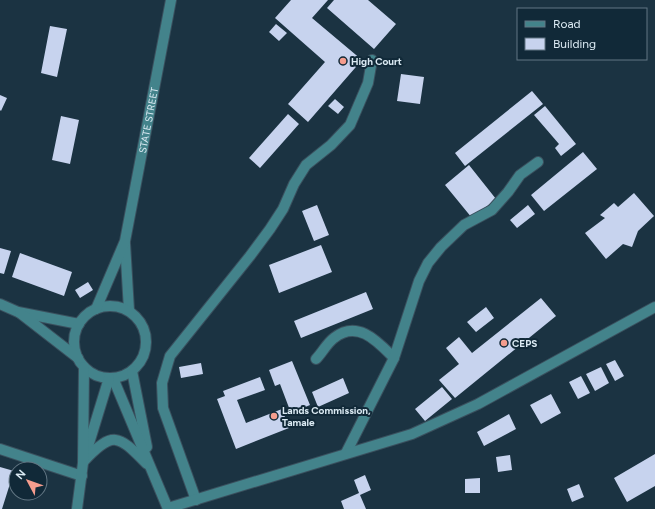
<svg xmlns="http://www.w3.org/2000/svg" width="655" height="509" font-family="Figtree,sans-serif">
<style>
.building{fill:#c7d3ee}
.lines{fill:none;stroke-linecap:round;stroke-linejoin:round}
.minor-casing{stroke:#3a505e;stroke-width:12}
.minor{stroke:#43838b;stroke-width:10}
.poi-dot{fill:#f59d8e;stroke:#112938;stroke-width:1.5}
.labels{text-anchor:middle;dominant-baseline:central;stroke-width:4;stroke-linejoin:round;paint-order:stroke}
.poi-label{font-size:10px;font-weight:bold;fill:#dbeaf3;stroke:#112938;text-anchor:start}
.street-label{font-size:10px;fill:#dbeaf3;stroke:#112938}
</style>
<rect width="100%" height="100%" fill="#1b3342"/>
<path class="building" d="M 291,0 L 328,0 L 312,18 L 362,60 L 308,122 L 288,104 L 325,62 L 275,18 Z
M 334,0 L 368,0 L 396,24 L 374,49 L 327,8 Z
M 276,24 L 287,33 L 279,41 L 269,32 Z
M 50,26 L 67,29 L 57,77 L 41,73 Z
M 401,74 L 424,77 L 420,104 L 397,101 Z
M 532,91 L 543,104 L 465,166 L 455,153 Z
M 0,95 L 7,98 L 1,111 L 0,110 Z
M 335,99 L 344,107 L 338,114 L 328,106 Z
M 545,106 L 576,144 L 561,156 L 555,148 L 559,144 L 534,115 Z
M 288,114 L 299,124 L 260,168 L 249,158 Z
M 61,116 L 79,120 L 70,164 L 52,160 Z
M 583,152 L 597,169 L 544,211 L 531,195 Z
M 469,165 L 496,199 L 472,218 L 445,185 Z
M 634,193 L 654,216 L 638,231 L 632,247 L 623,244 L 606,259 L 585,233 L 605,218 L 600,215 L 614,203 L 618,207 Z
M 317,205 L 329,235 L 314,241 L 302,211 Z
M 528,205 L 535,214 L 517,228 L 510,220 Z
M 321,245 L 332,272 L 279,293 L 269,265 Z
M 0,248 L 11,251 L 4,274 L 0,273 Z
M 20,253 L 72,272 L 64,296 L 12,277 Z
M 88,282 L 93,290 L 80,298 L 75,290 Z
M 366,292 L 373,309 L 301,338 L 294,321 Z
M 541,298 L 556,316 L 455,398 L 439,380 L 459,364 L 446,348 L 459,337 L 472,353 Z
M 486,307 L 494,318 L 476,332 L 467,322 Z
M 615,360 L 624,376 L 615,381 L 606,364 Z
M 292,361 L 310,405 L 291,413 L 280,384 L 275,386 L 269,370 Z
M 201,363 L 203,374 L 181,378 L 179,367 Z
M 601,367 L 609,383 L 595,391 L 586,374 Z
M 581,376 L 590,393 L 578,399 L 569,382 Z
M 260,377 L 265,390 L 237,400 L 246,423 L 282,409 L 289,428 L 236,449 L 217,399 L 225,396 L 223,391 Z
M 343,378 L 349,393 L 318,407 L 312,392 Z
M 442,387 L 452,399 L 425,421 L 415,409 Z
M 551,394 L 561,413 L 541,424 L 530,405 Z
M 509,414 L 516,429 L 484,446 L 477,432 Z
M 655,454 L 655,486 L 627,502 L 614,478 Z
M 510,455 L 512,470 L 498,472 L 496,457 Z
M 0,467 L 14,471 L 2,509 L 0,509 Z
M 365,475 L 371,490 L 360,495 L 366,509 L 344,509 L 341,501 L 359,493 L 354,480 Z
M 480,478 L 480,493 L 465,493 L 465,479 Z
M 579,484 L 584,497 L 572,502 L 567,489 Z"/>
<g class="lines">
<g class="minor-casing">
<g id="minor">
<path d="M 125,243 L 129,310"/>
<path d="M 0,304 L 18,312 L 79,324"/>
<circle cx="110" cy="342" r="36"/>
<path id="s1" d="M 96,309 L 125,241 L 171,0"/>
<path d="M 20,313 L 78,358"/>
<path d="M 316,359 C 322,353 327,343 334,338 C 358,319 378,342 394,358"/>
<path d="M 132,371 L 147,447"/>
<path d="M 113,378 L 168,509"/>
<path d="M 0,449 L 82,476"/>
<path d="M 86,453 L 109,378"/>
<path d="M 346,453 L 394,358 L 419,281 L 428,263 L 441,247 L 464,225 L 492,210 L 508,192 L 520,175 L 538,162"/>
<path d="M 84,461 C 114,429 119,436 147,464"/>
<path d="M 196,500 L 163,408 L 162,383 L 170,356 L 250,256 L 270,229 L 283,209 L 294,184 L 306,165 L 331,145 L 350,125 L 368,83 L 372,60"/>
<path d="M 168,508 L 412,434 L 478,404 L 655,307"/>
<path d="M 77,509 L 83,463 L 84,367"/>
</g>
</g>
<use href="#minor" class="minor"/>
</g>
<g class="poi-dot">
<circle cx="343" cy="61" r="4"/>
<circle cx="504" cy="343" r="4"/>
<circle cx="274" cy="416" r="4"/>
</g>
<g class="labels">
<g class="poi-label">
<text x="351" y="61">High Court</text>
<text x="512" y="343">CEPS</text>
<text x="282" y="410">Lands Commission,<tspan x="282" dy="12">Tamale</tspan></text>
</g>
<g class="street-label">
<text stroke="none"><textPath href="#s1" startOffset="197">STATE STREET</textPath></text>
</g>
</g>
<rect x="517" y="8" width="130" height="52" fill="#112938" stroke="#627683"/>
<rect x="525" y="21" width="20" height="6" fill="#43838b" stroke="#627683"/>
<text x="553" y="28" font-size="12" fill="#dbeaf3">Road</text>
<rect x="525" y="38" width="20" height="12" fill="#c7d3ee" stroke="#627683"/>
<text x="553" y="48" font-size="12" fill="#dbeaf3">Building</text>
<g transform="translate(28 481) rotate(311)"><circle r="19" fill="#112938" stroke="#627683"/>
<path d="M0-3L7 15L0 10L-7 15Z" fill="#f59d8e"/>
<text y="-6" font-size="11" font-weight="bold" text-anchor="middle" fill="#dbeaf3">N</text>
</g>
</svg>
